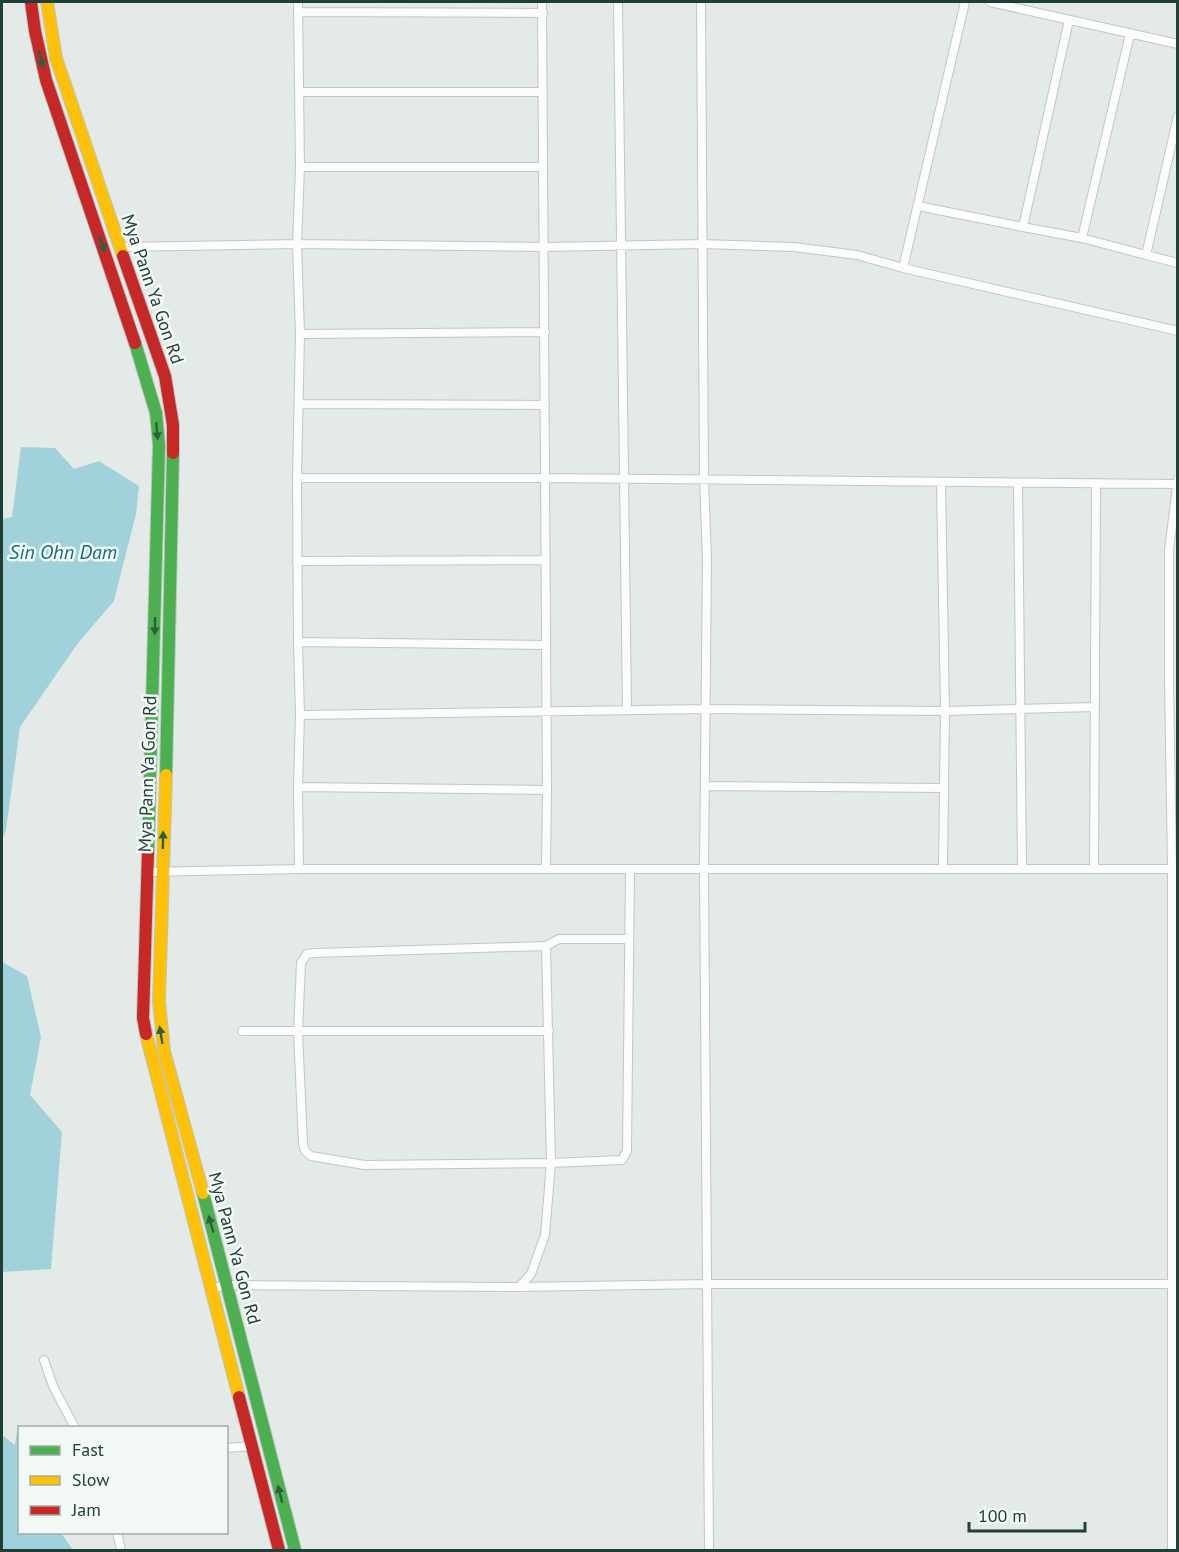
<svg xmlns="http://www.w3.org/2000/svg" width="1179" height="1552" font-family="'PT Sans',sans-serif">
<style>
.water{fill:#a1d2db}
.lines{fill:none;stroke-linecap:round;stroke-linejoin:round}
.street-casing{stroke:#c1c7c4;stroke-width:10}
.fast-casing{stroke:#bcc6c3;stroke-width:14}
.slow-casing{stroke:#bcc6c3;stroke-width:14}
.jam-casing{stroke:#bcc6c3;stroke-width:14}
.street{stroke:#fbfcfb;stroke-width:8}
.fast{stroke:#4caf50;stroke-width:12}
.slow{stroke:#ffc107;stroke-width:12}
.jam{stroke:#c62828;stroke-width:12}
.oneway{fill:#2d613e}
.labels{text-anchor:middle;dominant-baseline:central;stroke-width:5;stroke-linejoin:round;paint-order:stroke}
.street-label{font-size:18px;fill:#203f37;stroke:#f2f9f5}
.water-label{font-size:20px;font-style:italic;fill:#156b7f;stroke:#f2f9f5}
</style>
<rect width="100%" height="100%" fill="#e4eae7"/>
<path class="water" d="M 21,447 L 55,448 L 74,469 L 99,461 L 139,486 L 136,514 L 114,601 L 78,643 L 20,727 L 6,830 L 2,840 L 2,519 L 12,517 Z
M 2,962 L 27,976 L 41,1037 L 30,1095 L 62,1132 L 51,1269 L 2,1272 Z
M 17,1431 L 20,1431 L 20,1532 L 61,1533 L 73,1550 L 2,1550 L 2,1435 L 15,1445 Z"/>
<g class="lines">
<g class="street-casing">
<path id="street" d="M 298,2 L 300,167 L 297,244 L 300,334 L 297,478 L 298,642 L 300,715 L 298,787 L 299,869
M 542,2 L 547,790 L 546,869
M 618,2 L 627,710
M 701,2 L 704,479 L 707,559 L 704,870 L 709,1550
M 990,2 L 1178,44
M 299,12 L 543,13
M 1069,20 L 1023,227 L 1082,238 L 1146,255
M 299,92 L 542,92
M 1178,116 L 1146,255 L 1178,263
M 300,167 L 543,167
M 918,206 L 1023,227
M 1082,238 L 1130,34
M 120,247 L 297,244 L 545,247 L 702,244 L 794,247 L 857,255 L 903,268 L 1178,331
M 903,268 L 965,2
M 300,334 L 545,332
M 300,404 L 545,405
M 297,478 L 544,478 L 1176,484
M 941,483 L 945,711 L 943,868
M 1018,484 L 1022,869
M 297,561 L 544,560
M 298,642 L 545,645
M 300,715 L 705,709 L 945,711 L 1095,707
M 705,786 L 943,788
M 298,787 L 547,790
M 1094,869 L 1096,484
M 146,872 L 299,869 L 1176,869
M 546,946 L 559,939 L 628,939
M 242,1031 L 549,1031
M 519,1287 L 531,1274 L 545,1235 L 551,1163 L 546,946 L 315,953 L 307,954 L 301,963 L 298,1032 L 303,1144 L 305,1151 L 311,1156 L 364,1165 L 551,1163 L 622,1160 L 627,1151 L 630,870
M 210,1289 L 228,1285 L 519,1287 L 707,1284 L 1178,1284
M 44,1360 L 53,1386 L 75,1428
M 226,1448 L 252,1446
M 117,1532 L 121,1550
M 1172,1550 L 1172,869 L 1169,679 L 1169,550 L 1178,479"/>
</g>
<g class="fast-casing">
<path id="fast" d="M 135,343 L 156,413 L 159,445 L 148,852
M 166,775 L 173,453
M 203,1193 L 295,1550"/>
</g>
<g class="slow-casing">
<path id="slow" d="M 47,2 L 56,58 L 123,256
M 166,775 L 159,1001 L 164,1051 L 203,1193
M 146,1034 L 239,1397"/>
</g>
<g class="jam-casing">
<path id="jam" d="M 31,2 L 35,31 L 46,80 L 135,343
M 123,256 L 165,376 L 173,425 L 173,453
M 146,1034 L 143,1018 L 148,852
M 239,1397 L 279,1550"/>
</g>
<use href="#street" class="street"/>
<use href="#fast" class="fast"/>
<use href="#slow" class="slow"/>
<use href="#jam" class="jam"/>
</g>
<defs><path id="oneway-solid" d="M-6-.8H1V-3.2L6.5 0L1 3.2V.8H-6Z" transform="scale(1.5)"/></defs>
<g class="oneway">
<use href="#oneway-solid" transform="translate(41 59) rotate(76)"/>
<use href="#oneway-solid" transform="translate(102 244) rotate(71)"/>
<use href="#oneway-solid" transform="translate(157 431) rotate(85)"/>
<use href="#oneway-solid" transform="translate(155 626) rotate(91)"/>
<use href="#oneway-solid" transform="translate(163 840) rotate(-89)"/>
<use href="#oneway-solid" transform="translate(161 1035) rotate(-99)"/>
<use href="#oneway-solid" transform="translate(211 1224) rotate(-106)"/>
<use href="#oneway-solid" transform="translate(280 1494) rotate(-104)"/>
</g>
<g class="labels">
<g class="street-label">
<text transform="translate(153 289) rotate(71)">Mya Pann Ya Gon Rd</text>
<text transform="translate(147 774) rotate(-88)">Mya Pann Ya Gon Rd</text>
<text transform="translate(235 1248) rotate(75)">Mya Pann Ya Gon Rd</text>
</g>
<g class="water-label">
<text x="63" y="552">Sin Ohn Dam</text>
</g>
</g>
<rect width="1179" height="1552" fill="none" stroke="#203f37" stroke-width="6"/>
<rect x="18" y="1426" width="210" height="108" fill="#f2f9f5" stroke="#9eafa9" stroke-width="1.5"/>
<rect x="30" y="1446" width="30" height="9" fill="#4caf50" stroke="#9eafa9" stroke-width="1.5"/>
<text x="72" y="1456" font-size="18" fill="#203f37">Fast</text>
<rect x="30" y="1476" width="30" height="9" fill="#ffc107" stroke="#9eafa9" stroke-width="1.5"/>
<text x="72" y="1486" font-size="18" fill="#203f37">Slow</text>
<rect x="30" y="1506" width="30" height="9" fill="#c62828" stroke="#9eafa9" stroke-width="1.5"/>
<text x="72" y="1516" font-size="18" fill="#203f37">Jam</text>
<path d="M969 1522v9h116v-9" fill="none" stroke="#203f37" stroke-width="3"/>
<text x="978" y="1522" font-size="18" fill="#203f37" stroke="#f2f9f5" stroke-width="4.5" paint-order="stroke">100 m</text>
</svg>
